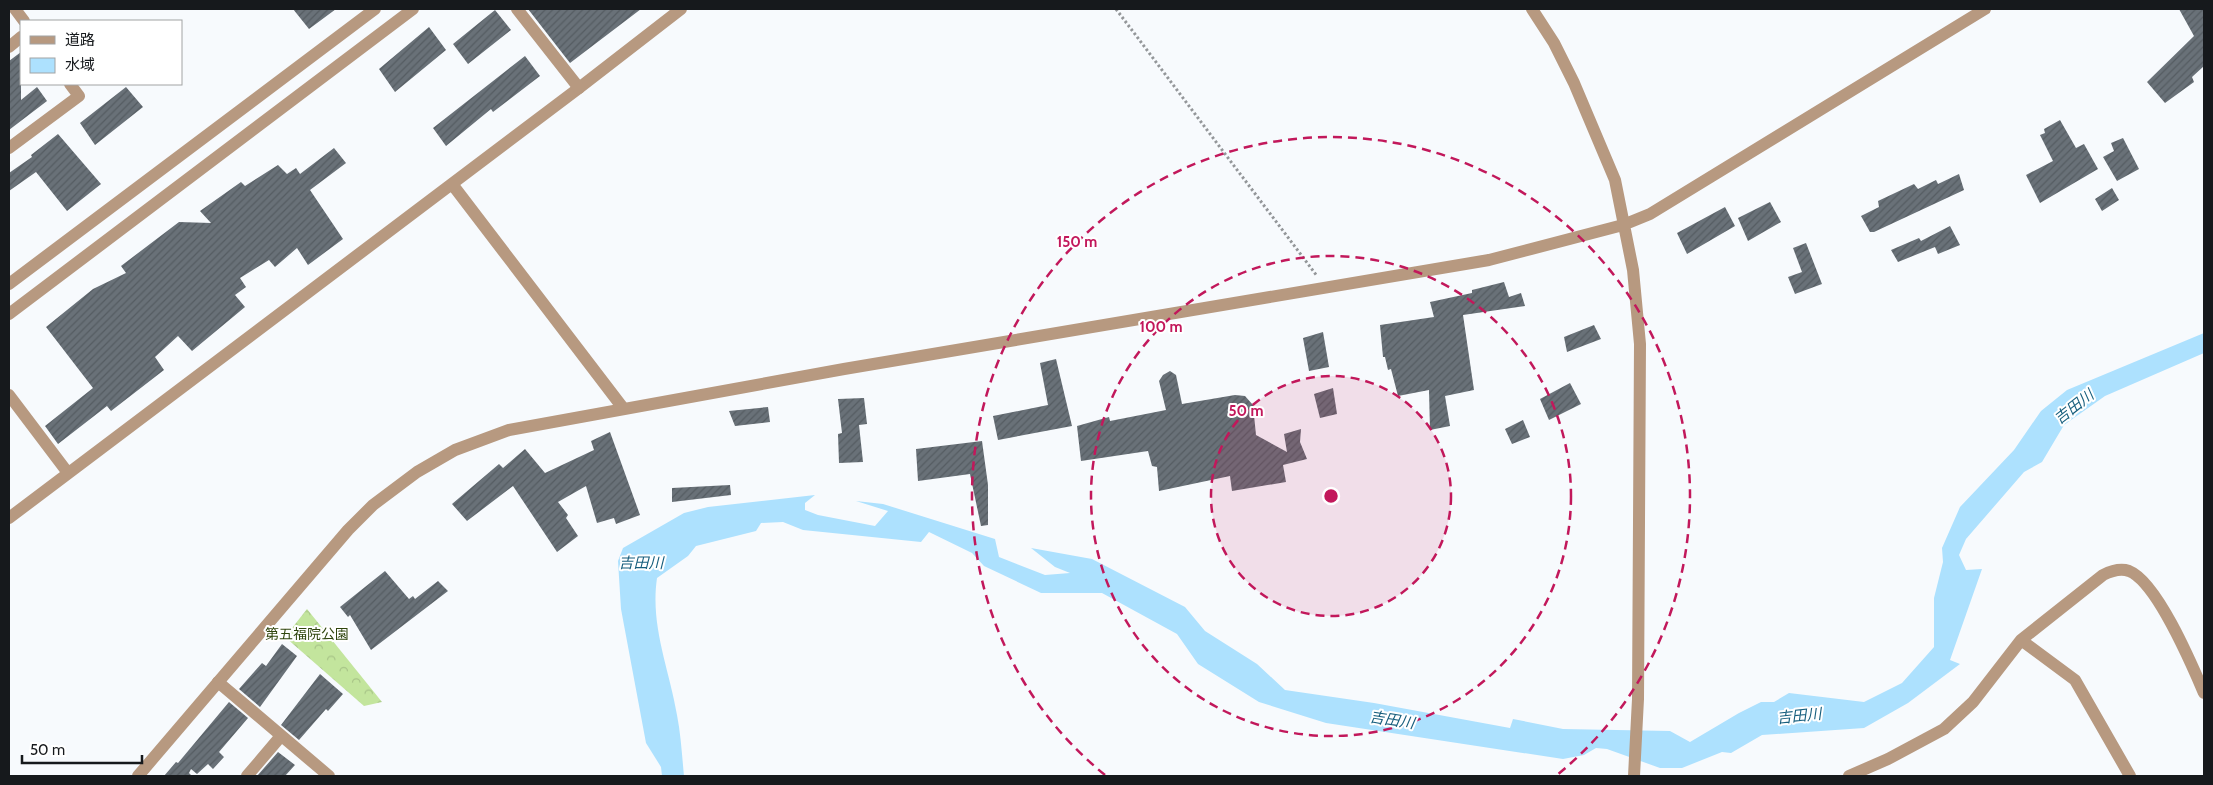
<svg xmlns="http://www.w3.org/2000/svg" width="2213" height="785" font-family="Cabin,'Noto Sans JP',sans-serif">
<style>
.park{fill:url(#park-crowns)}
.water{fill:#ade1fe}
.building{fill:url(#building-hatch)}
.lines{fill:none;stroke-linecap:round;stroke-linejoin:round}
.path{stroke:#939699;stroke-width:3;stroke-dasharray:2.5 2.5;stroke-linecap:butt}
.minor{stroke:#b79980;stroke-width:12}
.tertiary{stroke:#b79980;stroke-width:12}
.ring{fill:none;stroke:#c2185b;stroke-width:2.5;stroke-dasharray:9 6}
.labels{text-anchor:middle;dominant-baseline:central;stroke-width:4;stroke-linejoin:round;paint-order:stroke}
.park-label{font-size:14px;fill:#2f450d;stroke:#fff}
.water-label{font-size:15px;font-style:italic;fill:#165e7d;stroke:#fff}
.centre{fill:#c2185b;stroke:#fff;stroke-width:2.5}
.ring-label{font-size:15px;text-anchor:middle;font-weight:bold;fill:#c2185b;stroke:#fff;stroke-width:4;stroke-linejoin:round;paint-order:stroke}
</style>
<defs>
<pattern id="park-crowns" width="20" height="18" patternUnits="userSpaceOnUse" patternTransform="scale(1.25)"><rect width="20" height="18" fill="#c3e59d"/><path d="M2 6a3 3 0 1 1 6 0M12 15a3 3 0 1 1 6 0" fill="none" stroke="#a7c487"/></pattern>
<pattern id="building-hatch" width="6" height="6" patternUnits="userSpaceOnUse" patternTransform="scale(1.25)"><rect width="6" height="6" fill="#697178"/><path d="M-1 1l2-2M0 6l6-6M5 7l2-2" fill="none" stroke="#555c62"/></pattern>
</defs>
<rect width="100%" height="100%" fill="#f7fafd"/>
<path class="park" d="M 307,609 L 382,702 L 364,706 L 285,637 Z"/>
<path class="water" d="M 2204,333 L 2204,353 L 2105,396 L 2064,425 L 2042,462 L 2024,472 L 1966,539 L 1959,555 L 1966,570 L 1982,569 L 1950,660 L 1960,664 L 1908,703 L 1864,728 L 1762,735 L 1731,753 L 1722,752 L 1682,768 L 1660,768 L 1607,749 L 1596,748 L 1584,755 L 1563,759 L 1326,723 L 1259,702 L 1198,664 L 1177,634 L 1102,593 L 1041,593 L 984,566 L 972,553 L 929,532 L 921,542 L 803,530 L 783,522 L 761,523 L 756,531 L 696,546 L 688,556 L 657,578 C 650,626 669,668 677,715 C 681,735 682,756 684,776 L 662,776 L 661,767 L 646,743 L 621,609 L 618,561 L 623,548 L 684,513 L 708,507 L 815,495 L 805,503 L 805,510 L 818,515 L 875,526 L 888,511 L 856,501 L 883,504 L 995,539 L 999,557 L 1045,575 L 1070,573 L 1055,567 L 1031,548 L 1092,559 L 1185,607 L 1205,631 L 1257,664 L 1285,690 L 1374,703 L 1510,728 L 1513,719 L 1563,729 L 1670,731 L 1690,742 L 1739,713 L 1761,702 L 1774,702 L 1789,693 L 1864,702 L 1902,683 L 1934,647 L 1934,598 L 1943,562 L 1942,548 L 1960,507 L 2014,450 L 2041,411 L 2067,390 Z"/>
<path class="building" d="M 293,9 L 336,9 L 309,29 Z
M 528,9 L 641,9 L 570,63 Z
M 2179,9 L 2204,9 L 2204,66 L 2192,77 L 2194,82 L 2165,103 L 2147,82 L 2194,36 Z
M 495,10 L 511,30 L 468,64 L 453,44 Z
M 429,27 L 446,50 L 395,92 L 379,69 Z
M 21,52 L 21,100 L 37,87 L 47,101 L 9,130 L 9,61 Z
M 525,56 L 540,76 L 493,112 L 491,109 L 446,146 L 433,128 Z
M 126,87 L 143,107 L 95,145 L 80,123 Z
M 2060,120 L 2076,148 L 2084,144 L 2098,169 L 2040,203 L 2026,175 L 2053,161 L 2040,135 L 2045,133 L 2044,129 Z
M 58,134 L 101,184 L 67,211 L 36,172 L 9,191 L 9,173 L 32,157 L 31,155 Z
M 2123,138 L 2139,169 L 2117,181 L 2103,157 L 2114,151 L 2111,143 Z
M 334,148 L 346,163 L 310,190 L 343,239 L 308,265 L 297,248 L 275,267 L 269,260 L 240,278 L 246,287 L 235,295 L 245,307 L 192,351 L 178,336 L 155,357 L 164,370 L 111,411 L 107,406 L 58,444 L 45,426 L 93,388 L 46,327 L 93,289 L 126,273 L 121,266 L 179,222 L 211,223 L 200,211 L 241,182 L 245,186 L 278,165 L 287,174 L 296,168 L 300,174 Z
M 1959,174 L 1964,190 L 1874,232 L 1870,232 L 1861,216 L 1879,207 L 1878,201 L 1914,184 L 1918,189 L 1936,180 L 1938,184 Z
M 2112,188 L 2119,200 L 2102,211 L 2095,199 Z
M 1770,202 L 1781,222 L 1748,241 L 1738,218 Z
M 1725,207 L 1735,226 L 1687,254 L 1677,233 Z
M 1950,226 L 1960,245 L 1938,254 L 1935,247 L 1898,262 L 1891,250 L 1919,238 L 1921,241 Z
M 1806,243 L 1822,284 L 1795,294 L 1788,277 L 1802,272 L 1793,248 Z
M 1504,282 L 1509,297 L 1521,293 L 1525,306 L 1463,315 L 1474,390 L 1445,396 L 1450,426 L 1430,430 L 1429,390 L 1398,396 L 1391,369 L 1388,370 L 1385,357 L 1383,357 L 1380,325 L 1434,317 L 1430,302 L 1472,293 L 1472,290 Z
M 1594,325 L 1601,339 L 1567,352 L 1564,337 Z
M 1323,332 L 1329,367 L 1309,371 L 1303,338 Z
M 1056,359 L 1072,426 L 998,440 L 993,416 L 1048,405 L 1040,363 Z
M 1170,371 L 1176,375 L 1182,404 L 1235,395 L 1245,396 L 1253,405 L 1256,435 L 1287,452 L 1284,434 L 1301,429 L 1300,442 L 1307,459 L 1283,465 L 1286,482 L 1232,491 L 1230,476 L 1159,491 L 1157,467 L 1152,466 L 1148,451 L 1081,461 L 1077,426 L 1109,417 L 1110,421 L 1166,410 L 1159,381 L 1163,375 Z
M 1570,383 L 1581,404 L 1549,420 L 1540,399 Z
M 1333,388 L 1337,414 L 1320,418 L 1314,394 Z
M 864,398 L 867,424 L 859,425 L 863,462 L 839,463 L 838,434 L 842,433 L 838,399 Z
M 768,407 L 770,422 L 735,426 L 729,411 Z
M 1523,420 L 1530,437 L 1512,444 L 1505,429 Z
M 610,432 L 640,515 L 616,524 L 614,518 L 597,523 L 586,486 L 558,502 L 568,515 L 566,518 L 578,536 L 557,552 L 513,486 L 467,521 L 452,504 L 499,464 L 503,468 L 525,449 L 545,473 L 594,450 L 591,441 Z
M 982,441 L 988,485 L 988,525 L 981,526 L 970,474 L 918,481 L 916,449 Z
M 730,485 L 731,495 L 672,502 L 672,488 Z
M 385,571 L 409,599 L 413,596 L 415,599 L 438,581 L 448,591 L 371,650 L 350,615 L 348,617 L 340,607 Z
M 282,644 L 297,656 L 260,707 L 239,689 L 262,663 L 266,666 Z
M 320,674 L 343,694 L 328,711 L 326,709 L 299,740 L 281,725 Z
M 229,702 L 248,718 L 219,752 L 224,757 L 213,769 L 208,764 L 197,774 L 191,769 L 189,773 L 192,776 L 164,776 L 176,762 L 178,763 Z
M 278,752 L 295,765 L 285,776 L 257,776 Z"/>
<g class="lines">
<path class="path" d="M 1116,9 L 1317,276"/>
<path class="minor" d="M 15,9 L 24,21
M 9,47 L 21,37
M 9,148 L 79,96 L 70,84
M 452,184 L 623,408
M 9,395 L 68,473
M 9,518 L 579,88 L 681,9
M 2021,640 L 2075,680 L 2130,776
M 218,682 L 329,776
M 247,776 L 281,736
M 1849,776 L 1888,759 L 1944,729 L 1973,702 L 2021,640 L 2103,575 C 2111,571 2120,568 2129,571 C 2157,582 2192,665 2204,693"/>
<path class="tertiary" d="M 517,9 L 579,88
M 1532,9 L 1554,43 L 1574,83 L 1615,180 L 1633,270 L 1640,344 L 1638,699 L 1634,776
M 9,284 L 375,9
M 9,314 L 413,9
M 138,776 L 348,530 L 373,505 L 417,472 L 455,450 L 509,430 L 844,369 L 1489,260 L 1623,225 L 1650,214 L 1985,9"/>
</g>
<circle cx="1331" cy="496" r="120" fill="#c2185b" fill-opacity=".12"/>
<g class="ring">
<circle cx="1331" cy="496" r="120"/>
<circle cx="1331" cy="496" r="240"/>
<path d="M1105 775A359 359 0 1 1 1557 775"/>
</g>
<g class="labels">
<g class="park-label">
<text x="307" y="634">第五福院公園</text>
</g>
<g class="water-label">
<text transform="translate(2074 407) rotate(-38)">吉田川</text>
<text x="641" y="563">吉田川</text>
<text transform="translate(1799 716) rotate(-6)">吉田川</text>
<text transform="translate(1392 720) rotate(9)">吉田川</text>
</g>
</g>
<circle cx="1331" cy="496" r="8" class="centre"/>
<g class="ring-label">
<text x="1077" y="247">150 m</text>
<text x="1161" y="332">100 m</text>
<text x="1246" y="416">50 m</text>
</g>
<rect width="2213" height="785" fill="none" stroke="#16191c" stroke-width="20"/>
<rect x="20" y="20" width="162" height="65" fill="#ffffff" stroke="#a2a3a4"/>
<rect x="30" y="36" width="25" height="8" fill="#b79980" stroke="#a2a3a4"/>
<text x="65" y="45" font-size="15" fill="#16191c">道路</text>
<rect x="30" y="58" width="25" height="15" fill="#ade1fe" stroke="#a2a3a4"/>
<text x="65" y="70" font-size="15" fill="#16191c">水域</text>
<path d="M22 755v8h120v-8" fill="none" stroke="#16191c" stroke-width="2.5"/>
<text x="30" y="755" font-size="15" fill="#16191c" stroke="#ffffff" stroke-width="4" paint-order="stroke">50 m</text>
</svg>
